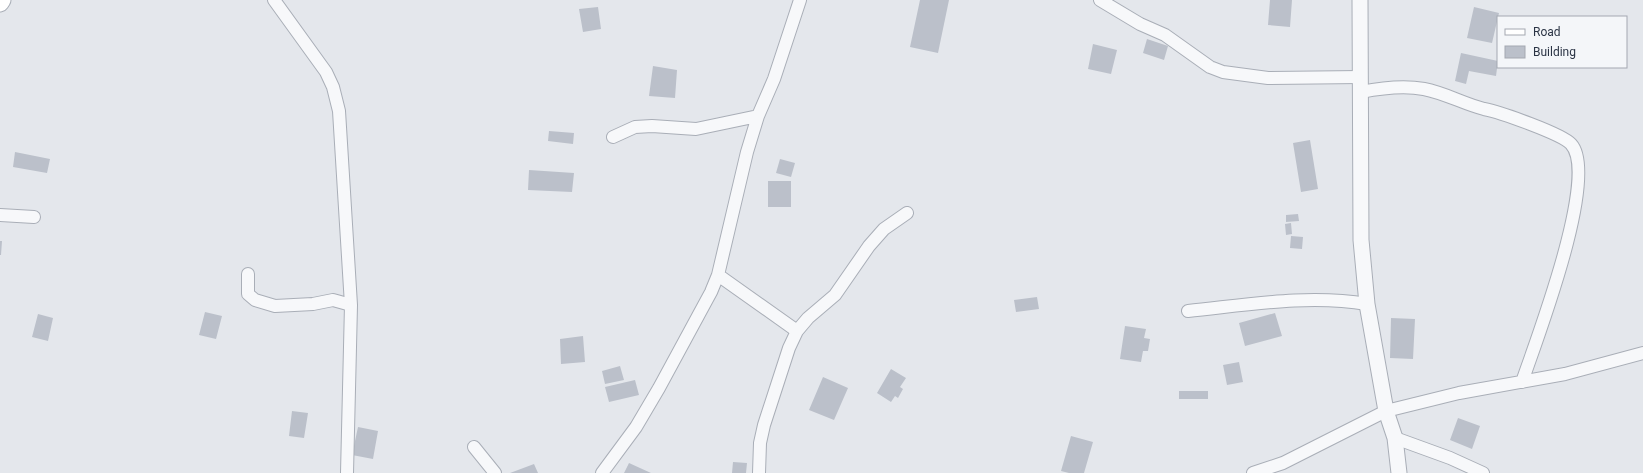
<svg xmlns="http://www.w3.org/2000/svg" width="1643" height="473" font-family="Roboto,sans-serif">
<style>
.building{fill:#bbc0ca}
.lines{fill:none;stroke-linecap:round;stroke-linejoin:round}
.minor-casing{stroke:#a9aeb7;stroke-width:14}
.tertiary-casing{stroke:#a9aeb7;stroke-width:17}
.secondary-casing{stroke:#a9aeb7;stroke-width:19}
.minor{stroke:#f7f8fa;stroke-width:12}
.tertiary{stroke:#f7f8fa;stroke-width:15}
.secondary{stroke:#fff;stroke-width:17}
</style>
<rect width="100%" height="100%" fill="#e4e7ec"/>
<path class="building" d="M 920,0 L 949,0 L 938,53 L 910,47 Z
M 1270,0 L 1292,0 L 1290,27 L 1268,25 Z
M 598,7 L 601,29 L 583,32 L 579,9 Z
M 1474,7 L 1499,13 L 1492,43 L 1467,38 Z
M 1147,39 L 1168,46 L 1164,60 L 1143,53 Z
M 1093,44 L 1117,50 L 1111,74 L 1088,69 Z
M 1461,53 L 1498,61 L 1496,76 L 1469,71 L 1466,84 L 1455,81 Z
M 653,66 L 677,70 L 675,98 L 649,96 Z
M 549,131 L 574,133 L 573,144 L 548,141 Z
M 1310,140 L 1318,189 L 1301,192 L 1293,143 Z
M 15,152 L 50,159 L 47,173 L 13,167 Z
M 780,159 L 795,163 L 791,177 L 776,173 Z
M 529,170 L 574,173 L 572,192 L 528,190 Z
M 768,181 L 791,181 L 791,207 L 768,207 Z
M 1298,214 L 1299,221 L 1286,222 L 1286,215 Z
M 1291,223 L 1292,234 L 1286,235 L 1285,224 Z
M 1291,236 L 1303,237 L 1302,249 L 1290,248 Z
M 0,241 L 2,241 L 1,255 L 0,255 Z
M 1037,297 L 1039,309 L 1016,312 L 1014,300 Z
M 205,312 L 222,316 L 216,339 L 199,335 Z
M 1275,313 L 1282,336 L 1245,346 L 1239,323 Z
M 38,314 L 53,318 L 48,341 L 32,337 Z
M 1391,318 L 1415,319 L 1413,359 L 1390,358 Z
M 1125,326 L 1146,329 L 1144,338 L 1150,339 L 1148,351 L 1143,351 L 1141,362 L 1120,359 Z
M 583,336 L 585,362 L 561,364 L 560,339 Z
M 1239,362 L 1243,382 L 1227,385 L 1223,365 Z
M 620,366 L 624,380 L 605,384 L 602,371 Z
M 891,369 L 906,378 L 900,387 L 903,389 L 898,398 L 895,396 L 891,402 L 877,393 Z
M 823,377 L 848,388 L 834,420 L 809,410 Z
M 635,380 L 639,395 L 609,402 L 605,387 Z
M 1179,391 L 1208,391 L 1208,399 L 1179,399 Z
M 292,411 L 308,413 L 304,438 L 289,436 Z
M 1458,418 L 1480,426 L 1472,449 L 1450,440 Z
M 358,427 L 378,431 L 373,459 L 352,455 Z
M 1071,436 L 1093,442 L 1084,473 L 1069,473 L 1061,471 Z
M 733,462 L 747,463 L 746,473 L 732,473 Z
M 629,463 L 651,473 L 624,473 Z
M 534,464 L 538,473 L 510,473 Z"/>
<g class="lines">
<g class="minor-casing">
<path id="minor" d="M 274,0 L 326,72 L 333,87 L 339,111 L 351,305 L 347,473
M 1100,0 L 1140,24 L 1165,35 L 1210,67 L 1223,72 L 1268,78 L 1361,77
M 1361,92 C 1381,88 1403,85 1424,89 C 1445,93 1464,104 1484,109 C 1500,112 1562,134 1571,144 C 1600,175 1536,341 1522,382
M 613,137 L 635,127 L 652,126 L 696,129 L 758,116
M 0,215 L 34,217
M 248,274 L 248,294 L 255,300 L 275,306 L 313,304 L 333,300 L 351,305
M 718,275 L 797,331
M 1188,311 C 1247,305 1308,294 1367,304
M 1395,438 L 1450,458 L 1483,473
M 474,447 L 495,473
M 602,473 L 636,427 L 659,388 L 711,292 L 718,275 L 747,152 L 758,116 L 774,79 L 800,0
M 759,473 L 760,443 L 764,425 L 789,348 L 797,331 L 808,318 L 835,295 L 869,246 L 884,229 L 907,213
M 1253,473 L 1283,463 L 1386,411 L 1459,393 L 1565,374 L 1643,353"/>
</g>
<g class="tertiary-casing">
<path id="tertiary" d="M 1360,0 L 1361,240 L 1367,304 L 1386,411 L 1395,438 L 1399,473"/>
</g>
<g class="secondary-casing">
<path id="secondary" d="M 0,3 L 2,0"/>
</g>
<use href="#minor" class="minor"/>
<use href="#tertiary" class="tertiary"/>
<use href="#secondary" class="secondary"/>
</g>
<rect x="1497" y="16" width="130" height="52" fill="#f4f6f9" stroke="#a4a8b1"/>
<rect x="1505" y="29" width="20" height="6" fill="#ffffff" stroke="#a4a8b1"/>
<text x="1533" y="36" font-size="12" fill="#2b3445">Road</text>
<rect x="1505" y="46" width="20" height="12" fill="#bbc0ca" stroke="#a4a8b1"/>
<text x="1533" y="56" font-size="12" fill="#2b3445">Building</text>
</svg>
